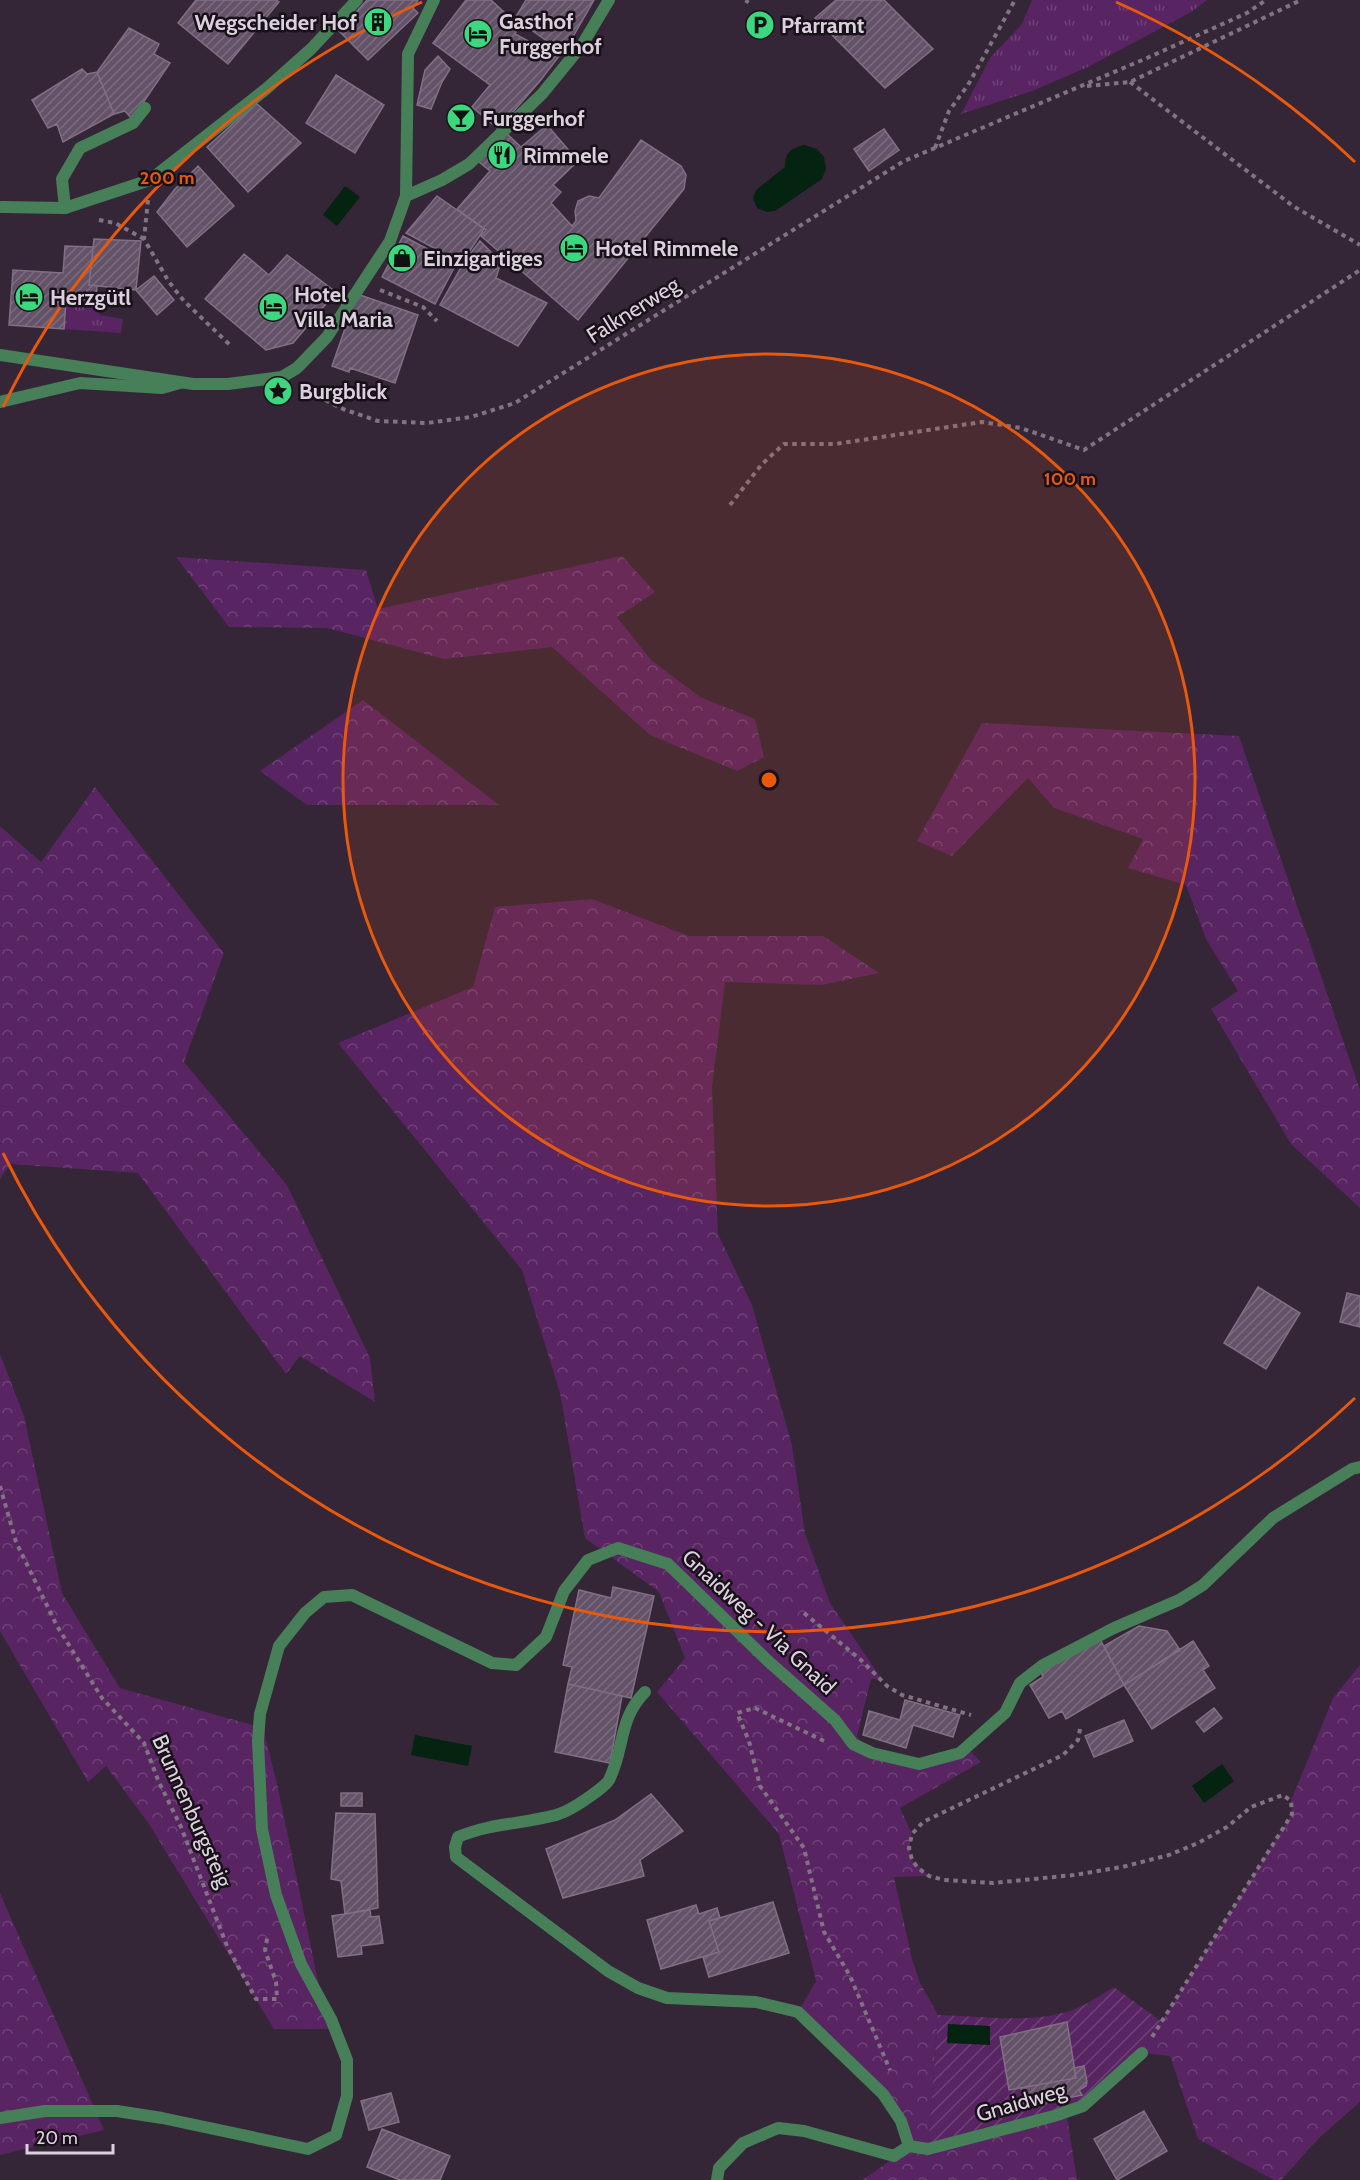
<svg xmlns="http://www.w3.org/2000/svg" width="1360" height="2180" font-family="Cabin,sans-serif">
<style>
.grass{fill:url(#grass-tufts)}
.forest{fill:url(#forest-crowns)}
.garden{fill:url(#garden-furrows)}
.water{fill:#042310}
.building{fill:url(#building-hatch);stroke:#826f85;stroke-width:1.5}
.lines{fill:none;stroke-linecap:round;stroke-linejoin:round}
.path{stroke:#807382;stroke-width:4;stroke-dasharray:4.5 4.5;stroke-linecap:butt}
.lane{stroke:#477f59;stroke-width:12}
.street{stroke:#477f59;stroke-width:12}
.ring{fill:none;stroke:#e8590c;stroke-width:3}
.labels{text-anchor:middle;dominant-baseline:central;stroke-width:5;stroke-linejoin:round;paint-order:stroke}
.poi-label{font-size:22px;font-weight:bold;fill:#dbd1dd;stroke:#181119;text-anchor:start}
.street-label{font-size:22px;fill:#dbd1dd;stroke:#181119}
.centre{fill:#e8590c;stroke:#181119;stroke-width:3}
.ring-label{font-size:18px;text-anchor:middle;font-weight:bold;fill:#e8590c;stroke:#181119;stroke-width:5;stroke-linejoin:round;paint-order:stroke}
</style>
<defs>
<pattern id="grass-tufts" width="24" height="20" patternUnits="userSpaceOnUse" patternTransform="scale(1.5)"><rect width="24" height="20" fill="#582462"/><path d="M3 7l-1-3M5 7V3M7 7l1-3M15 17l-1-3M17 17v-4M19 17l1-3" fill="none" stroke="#6f4378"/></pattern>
<pattern id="forest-crowns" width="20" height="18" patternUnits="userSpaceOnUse" patternTransform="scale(1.5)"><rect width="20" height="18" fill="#582462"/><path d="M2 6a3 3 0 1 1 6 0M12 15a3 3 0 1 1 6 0" fill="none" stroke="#6f4378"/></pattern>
<pattern id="garden-furrows" width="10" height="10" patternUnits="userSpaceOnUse" patternTransform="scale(1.5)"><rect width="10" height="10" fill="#582462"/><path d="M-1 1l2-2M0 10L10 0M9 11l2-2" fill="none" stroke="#6f4378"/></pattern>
<pattern id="building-hatch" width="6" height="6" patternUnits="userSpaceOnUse" patternTransform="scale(1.5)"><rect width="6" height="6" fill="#645368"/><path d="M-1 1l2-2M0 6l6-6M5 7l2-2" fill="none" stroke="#7a6b7d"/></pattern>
</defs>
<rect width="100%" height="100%" fill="#342537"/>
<path class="grass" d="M 1032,0 L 1207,0 L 1191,12 L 1088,67 L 1032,91 L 961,114 L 990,58 L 1022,24 Z
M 66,299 L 96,301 L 100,315 L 123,319 L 121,333 L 64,329 Z"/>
<path class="forest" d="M 622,556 L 655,592 L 617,617 L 651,660 L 700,697 L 755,719 L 764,757 L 737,771 L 650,735 L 552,647 L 444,659 L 327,628 L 229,627 L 176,557 L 366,570 L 378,609 Z
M 363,700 L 499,805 L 307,805 L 260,771 Z
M 982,723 L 1239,736 L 1360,1090 L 1360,1208 L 1291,1144 L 1211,1009 L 1238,991 L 1206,939 L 1186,885 L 1128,868 L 1143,839 L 1054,808 L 1028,778 L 952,856 L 917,841 Z
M 95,787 L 224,953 L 184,1062 L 287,1185 L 370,1358 L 375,1402 L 300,1356 L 286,1374 L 138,1173 L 10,1164 L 0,1179 L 0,826 L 41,862 Z
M 592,899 L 689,936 L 823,936 L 879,973 L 822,985 L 725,982 L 712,1087 L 718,1234 L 752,1305 L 792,1445 L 805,1533 L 830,1603 L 881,1678 L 871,1679 L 857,1736 L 872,1754 L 919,1764 L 966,1747 L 981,1762 L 900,1808 L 912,1834 L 909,1848 L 912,1860 L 929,1876 L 894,1877 L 912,1959 L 920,1983 L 938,2015 L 928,2149 L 909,2146 L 901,2121 L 798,2012 L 816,1981 L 779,1834 L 657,1692 L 685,1658 L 659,1592 L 585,1538 L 560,1393 L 522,1270 L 338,1043 L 473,987 L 495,907 Z
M 0,1354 L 24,1416 L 62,1593 L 120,1688 L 263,1728 L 278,1788 L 328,2029 L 274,2029 L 149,1824 L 106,1766 L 88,1782 L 0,1631 Z
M 1360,1665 L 1360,2102 L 1319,2138 L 1281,2180 L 1274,2180 L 1198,2139 L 1170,2056 L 1142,2053 L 1292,1814 L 1291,1801 L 1333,1698 Z
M 0,1893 L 104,2130 L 0,2155 Z
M 1067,2117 L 1077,2180 L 862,2180 L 909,2148 Z"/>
<path class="garden" d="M 1114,1987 L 1162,2022 L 1142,2053 L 1083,2106 L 928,2149 L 938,2015 C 980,2016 1038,2025 1077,2008 C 1090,2003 1102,1994 1114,1987 Z"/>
<path class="water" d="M 804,145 L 817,149 L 824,157 L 826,169 L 822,179 L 775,211 L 767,212 L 757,208 L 753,198 L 756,190 L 785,167 C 785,153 790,149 804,145 Z
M 345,186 L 360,197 L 337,226 L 323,215 Z
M 415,1735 L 472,1746 L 468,1766 L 411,1755 Z
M 1222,1764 L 1234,1781 L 1204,1803 L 1192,1786 Z
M 948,2024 L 990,2026 L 990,2045 L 947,2043 Z"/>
<path class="building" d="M 196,0 L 276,0 L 279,2 L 228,64 L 178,23 Z
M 367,0 L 418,0 L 413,8 L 418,13 L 368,60 L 339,31 Z
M 466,0 L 491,0 L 519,26 L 515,34 L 549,52 L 559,48 L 563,51 L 540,81 L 498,129 L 472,107 L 490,85 L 433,43 Z
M 526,0 L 594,0 L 570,42 L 555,47 L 515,18 Z
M 836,0 L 884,0 L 933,49 L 885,88 L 815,18 Z
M 129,28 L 159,44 L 154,54 L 170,63 L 132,119 L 125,111 L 114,114 L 97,72 Z
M 438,56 L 450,69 L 442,82 L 431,109 L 417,105 L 425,70 Z
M 82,69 L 87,74 L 97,72 L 114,114 L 63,142 L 57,124 L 48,128 L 32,100 Z
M 336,75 L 384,105 L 355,153 L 306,123 Z
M 256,103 L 301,143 L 248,192 L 207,147 Z
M 547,125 L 578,161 L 553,185 L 561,192 L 551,203 L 572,226 L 576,221 L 575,211 L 578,201 L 589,196 L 599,198 L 641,140 L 681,166 L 686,175 L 684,189 L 578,320 L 481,236 L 486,230 L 457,209 L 490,171 L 479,162 L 506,133 L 521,147 Z
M 884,129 L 899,150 L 869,171 L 854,149 Z
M 198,166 L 234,206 L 187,247 L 157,212 L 175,189 Z
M 437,196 L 484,229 L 462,263 L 406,233 Z
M 403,236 L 456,264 L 435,304 L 382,277 Z
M 94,239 L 141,241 L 136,290 L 89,285 Z
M 480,241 L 501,262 L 496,278 L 547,303 L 518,346 L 440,305 L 464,262 Z
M 65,246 L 93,247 L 89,285 L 97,286 L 96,301 L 66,299 L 64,329 L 9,325 L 13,270 L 63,273 Z
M 244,254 L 269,275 L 287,255 L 336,292 L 293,343 L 266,350 L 205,299 Z
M 154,276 L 174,300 L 157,315 L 136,290 Z
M 357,294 L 418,315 L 395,383 L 350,368 L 349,372 L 332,366 Z
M 1258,1287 L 1300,1313 L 1266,1369 L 1224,1343 Z
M 1347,1293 L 1360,1296 L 1360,1327 L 1340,1322 Z
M 613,1587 L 654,1596 L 631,1698 L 568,1684 L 572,1667 L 563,1665 L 579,1590 L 611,1598 Z
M 1139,1626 L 1167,1631 L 1180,1650 L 1124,1685 L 1104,1646 Z
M 1100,1639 L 1124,1685 L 1066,1719 L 1062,1711 L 1049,1718 L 1030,1685 L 1043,1677 L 1041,1672 Z
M 1193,1641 L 1209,1666 L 1203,1670 L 1215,1688 L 1152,1729 L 1124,1685 Z
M 568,1684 L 622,1696 L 610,1763 L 555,1752 Z
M 905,1700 L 960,1715 L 953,1737 L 913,1725 L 906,1748 L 863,1735 L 869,1711 L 900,1720 Z
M 1214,1708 L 1222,1718 L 1204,1732 L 1196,1722 Z
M 1124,1720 L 1133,1741 L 1094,1757 L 1085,1736 Z
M 341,1793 L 362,1793 L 362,1806 L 341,1806 Z
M 651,1794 L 683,1831 L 640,1860 L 644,1876 L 563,1898 L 546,1849 L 615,1820 Z
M 336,1813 L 375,1814 L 378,1908 L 345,1914 L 341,1881 L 331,1879 Z
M 773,1902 L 789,1953 L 709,1977 L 703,1957 L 719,1952 L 709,1921 Z
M 696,1905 L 699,1914 L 717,1908 L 720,1918 L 709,1921 L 719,1952 L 661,1969 L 647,1920 Z
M 370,1910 L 371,1917 L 379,1916 L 383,1943 L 361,1946 L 362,1954 L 338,1957 L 332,1916 Z
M 1067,2022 L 1076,2078 L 1009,2090 L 1000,2037 Z
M 1084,2066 L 1087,2082 L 1086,2086 L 1079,2090 L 1082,2095 L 1025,2107 L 1021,2088 L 1076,2078 L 1074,2068 Z
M 391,2093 L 399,2122 L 369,2130 L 361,2101 Z
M 1144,2111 L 1167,2151 L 1117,2180 L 1094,2139 Z
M 382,2129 L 450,2156 L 440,2180 L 400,2180 L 367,2167 Z"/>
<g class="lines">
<path class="path" d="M 746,3 L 748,0
M 1130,82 L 1293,206 L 1360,245
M 1087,86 L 1130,82 L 1301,0
M 935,148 L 949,111 L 968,85 L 1015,0
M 148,200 L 144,239 L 169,282 L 184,301 L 230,345
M 99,220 L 115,223 L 144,239
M 380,290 L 423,307 L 437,321
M 301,388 L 343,409 L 378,421 L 427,423 L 471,417 L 515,403 L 904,161 L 1147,58 L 1247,13 L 1266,0
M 730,505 L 762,464 L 784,444 L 835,444 L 982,422 L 1021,428 L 1084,450 L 1360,270
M 0,1486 L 16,1542 L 57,1626 L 102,1698 L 144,1743 L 158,1780 L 181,1827 L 227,1946 L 256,1999 L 277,1999 L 276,1982 L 265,1950 L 268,1934
M 804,1613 L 861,1660 L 887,1686 L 902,1695 L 971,1715
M 1080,1729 L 1078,1740 L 1063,1755 L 923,1822 L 912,1834 L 909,1848 L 912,1860 L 918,1868 L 929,1876 L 944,1880 L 993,1883 L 1074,1875 L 1122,1867 L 1169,1855 L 1198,1843 L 1227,1827 L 1251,1807 L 1283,1795 L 1291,1801 L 1292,1814 L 1152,2037
M 824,1741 L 755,1708 L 737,1713 L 749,1741 L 760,1786 L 804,1848 L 824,1932 L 850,1976 L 890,2070"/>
<path class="lane" d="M 65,208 L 62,179 L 80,148 L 133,123 L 145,108
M 0,402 L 80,383 L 162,388 L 180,383
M 645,1692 C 618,1719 625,1748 609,1780 C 606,1785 601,1788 596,1792 C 584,1801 570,1811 556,1815 C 523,1824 491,1823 458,1837 L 455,1847 L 456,1857 L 608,1971 L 638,1988 L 667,1998 L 756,2002 L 798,2012 L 883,2094 L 901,2121 L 909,2146 L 928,2149 L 1054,2116 L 1083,2106 L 1142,2053"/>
<path class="street" d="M 406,196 L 442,180 L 469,164 L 542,94 L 582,45 L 609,0
M 2,207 L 65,208 L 150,180 L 266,89 L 311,49 L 357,0
M 0,355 L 193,384 L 228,384 L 282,377 L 297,368 L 327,337 L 390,241 L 406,196 L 408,54 L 434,0
M 0,2118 L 45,2111 L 117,2111 L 162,2118 L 308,2149 L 336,2135 L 347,2096 L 347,2060 L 331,2019 L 301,1964 L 276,1895 L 262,1829 L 258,1741 L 260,1714 L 279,1646 L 305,1613 L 324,1597 L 352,1595 L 492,1663 L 516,1665 L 546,1637 L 564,1591 L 588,1560 L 618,1548 L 668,1564 L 768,1661 L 835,1720 L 853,1744 L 872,1753 L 919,1764 L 960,1753 L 1005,1713 L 1020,1683 L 1043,1665 L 1114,1628 L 1179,1600 L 1203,1585 L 1273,1518 L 1352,1469 L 1360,1467
M 717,2180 L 719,2168 L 743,2143 L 778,2128 L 804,2131 L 894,2156 L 909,2146"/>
</g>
<circle cx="769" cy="780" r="426" fill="#e8590c" fill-opacity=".12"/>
<g class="ring">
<circle cx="769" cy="780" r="426"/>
<path d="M1355 1398A852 852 0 0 1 3 1153M3 407A852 852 0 0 1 422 2M1116 2A852 852 0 0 1 1355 162"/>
</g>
<defs>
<g id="building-disc" transform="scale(1.5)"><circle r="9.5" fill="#3cd77e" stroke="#181119"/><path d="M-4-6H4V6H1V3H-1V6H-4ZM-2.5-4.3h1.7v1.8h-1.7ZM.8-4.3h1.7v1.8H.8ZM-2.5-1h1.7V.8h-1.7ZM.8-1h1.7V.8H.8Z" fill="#111"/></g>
<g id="parking-disc" transform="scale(1.5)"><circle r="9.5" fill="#3cd77e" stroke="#181119"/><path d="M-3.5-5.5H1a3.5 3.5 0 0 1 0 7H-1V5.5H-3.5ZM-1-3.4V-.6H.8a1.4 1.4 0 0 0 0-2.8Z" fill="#111"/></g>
<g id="hotel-disc" transform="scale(1.5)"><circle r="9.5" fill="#3cd77e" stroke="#181119"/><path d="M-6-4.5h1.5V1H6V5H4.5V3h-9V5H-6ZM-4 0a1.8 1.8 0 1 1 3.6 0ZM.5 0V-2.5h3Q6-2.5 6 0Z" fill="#111"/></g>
<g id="bar-disc" transform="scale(1.5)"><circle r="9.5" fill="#3cd77e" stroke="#181119"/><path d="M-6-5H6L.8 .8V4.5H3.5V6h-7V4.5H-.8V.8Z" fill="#111"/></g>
<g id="restaurant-disc" transform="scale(1.5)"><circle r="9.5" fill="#3cd77e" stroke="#181119"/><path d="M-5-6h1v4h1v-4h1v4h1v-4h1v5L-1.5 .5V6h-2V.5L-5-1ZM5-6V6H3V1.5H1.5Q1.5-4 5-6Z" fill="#111"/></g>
<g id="shop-disc" transform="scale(1.5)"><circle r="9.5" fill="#3cd77e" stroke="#181119"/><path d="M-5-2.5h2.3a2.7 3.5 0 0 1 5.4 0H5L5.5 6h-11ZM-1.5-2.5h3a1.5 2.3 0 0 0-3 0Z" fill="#111"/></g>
<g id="sight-disc" transform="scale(1.5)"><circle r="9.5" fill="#3cd77e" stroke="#181119"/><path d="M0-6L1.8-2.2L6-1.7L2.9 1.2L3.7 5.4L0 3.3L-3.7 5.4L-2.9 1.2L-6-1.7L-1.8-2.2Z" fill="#111"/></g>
</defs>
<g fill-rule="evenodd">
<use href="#building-disc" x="378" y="22"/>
<use href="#parking-disc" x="760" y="25"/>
<use href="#hotel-disc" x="478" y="34"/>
<use href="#bar-disc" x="461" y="118"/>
<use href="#restaurant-disc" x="502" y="155"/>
<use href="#hotel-disc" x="574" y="248"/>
<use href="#shop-disc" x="402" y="258"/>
<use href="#hotel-disc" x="29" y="297"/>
<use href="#hotel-disc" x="273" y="307"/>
<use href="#sight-disc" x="278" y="391"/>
</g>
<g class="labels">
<g class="poi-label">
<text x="499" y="21">Gasthof<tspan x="499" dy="25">Furggerhof</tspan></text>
<text x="357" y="22" text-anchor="end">Wegscheider Hof</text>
<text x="781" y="25">Pfarramt</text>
<text x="482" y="118">Furggerhof</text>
<text x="523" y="155">Rimmele</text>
<text x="595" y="248">Hotel Rimmele</text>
<text x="423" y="258">Einzigartiges</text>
<text x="294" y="294">Hotel<tspan x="294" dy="25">Villa Maria</tspan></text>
<text x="50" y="297">Herzgütl</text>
<text x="299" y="391">Burgblick</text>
</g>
<g class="street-label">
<text transform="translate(633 310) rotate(-32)">Falknerweg</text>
<text transform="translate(759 1622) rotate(43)">Gnaidweg - Via Gnaid</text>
<text transform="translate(192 1811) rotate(66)">Brunnenburgsteig</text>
<text transform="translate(1021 2102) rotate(-16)">Gnaidweg</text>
</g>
</g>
<circle cx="769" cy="780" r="9" class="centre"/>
<g class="ring-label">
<text x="167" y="184">200 m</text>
<text x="1070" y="485">100 m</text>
</g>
<path d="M27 2144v9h86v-9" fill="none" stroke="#dbd1dd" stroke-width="3"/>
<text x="36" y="2144" font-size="18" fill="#dbd1dd" stroke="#181119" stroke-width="4.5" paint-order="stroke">20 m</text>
</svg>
